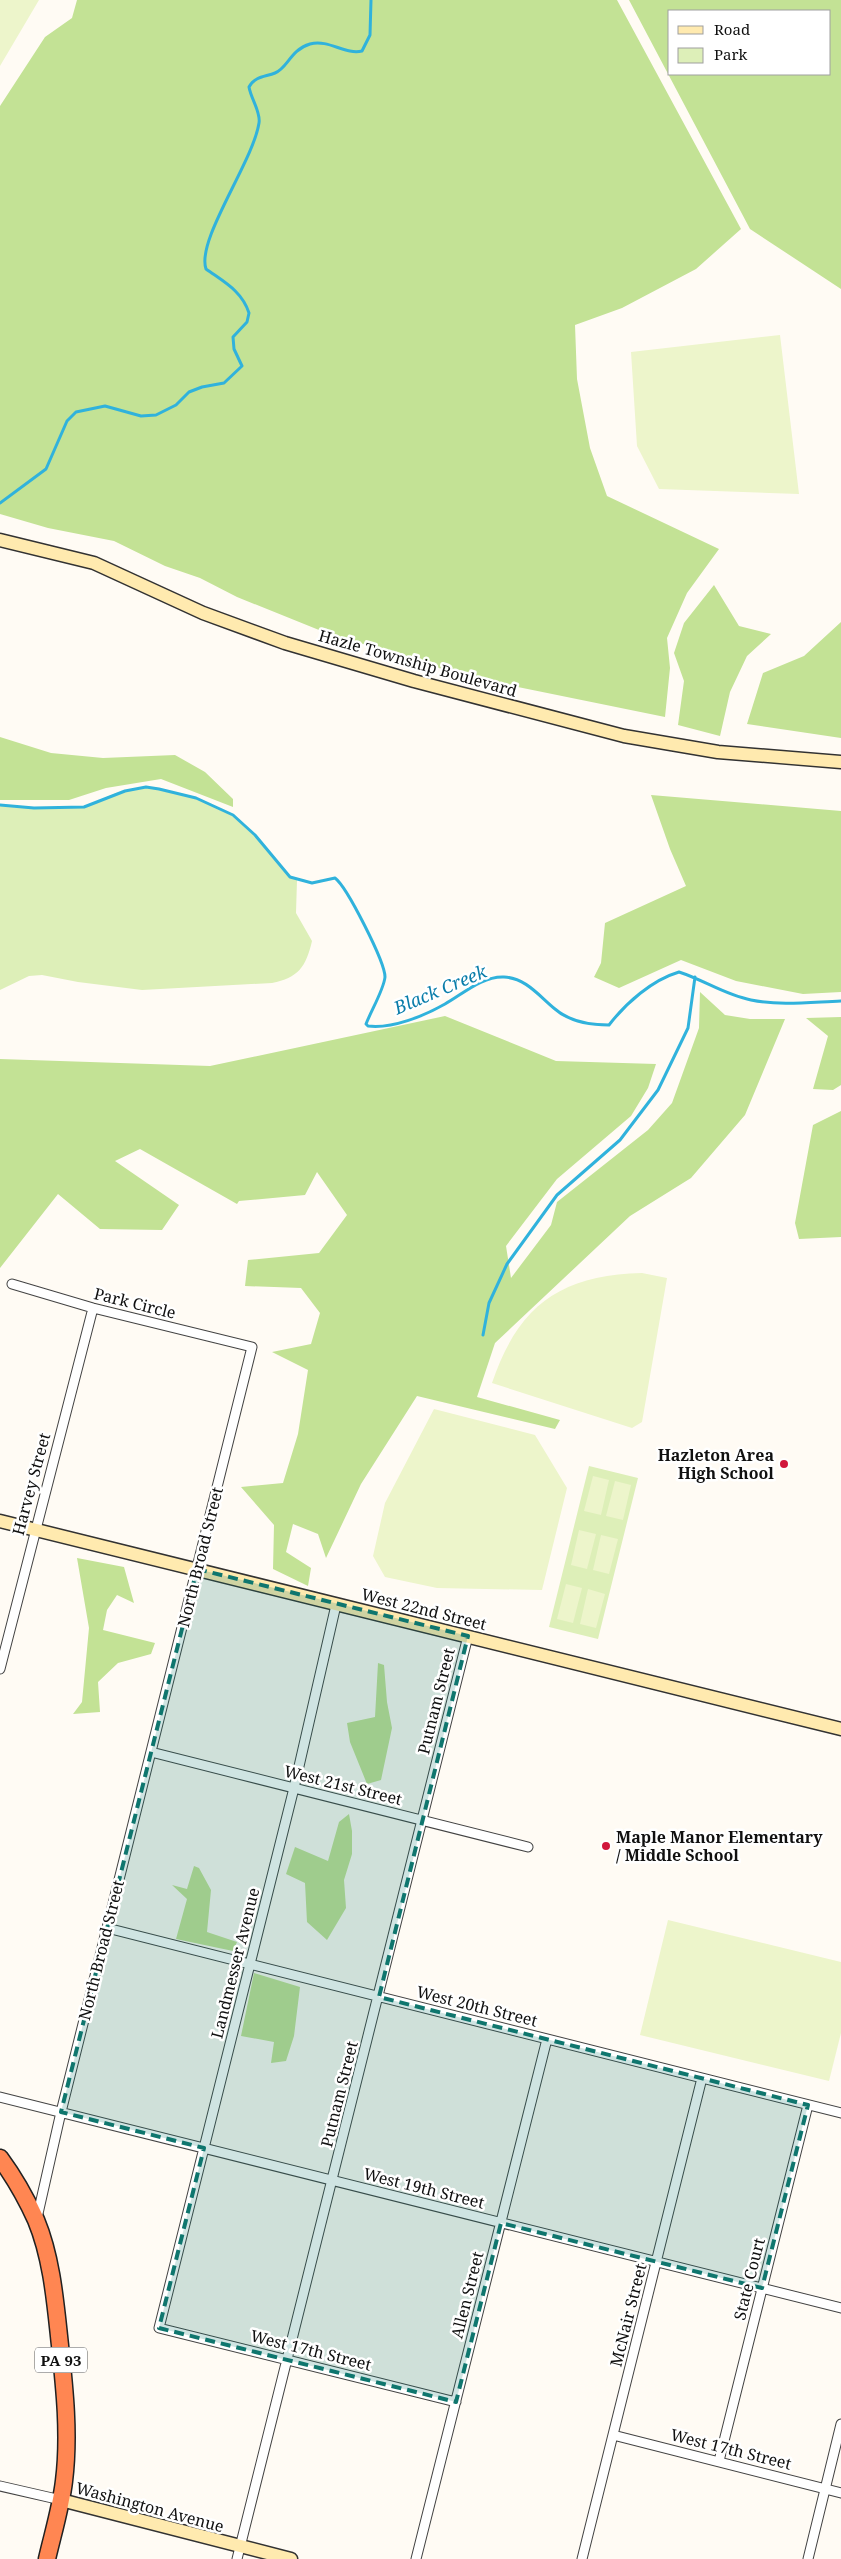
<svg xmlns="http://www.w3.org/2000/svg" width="841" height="2559" font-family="'Noto Serif',serif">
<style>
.green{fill:#ddefb8}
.forest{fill:#c3e295;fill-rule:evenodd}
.pitch{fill:#edf5cb}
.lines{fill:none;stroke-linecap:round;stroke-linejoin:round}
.stream{stroke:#30b2dc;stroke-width:3}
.street-casing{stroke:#434343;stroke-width:11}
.secondary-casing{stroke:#323232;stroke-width:15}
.highway-casing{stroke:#212121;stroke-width:19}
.street{stroke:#fff;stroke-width:9}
.secondary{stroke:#ffeaaf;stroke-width:12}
.highway{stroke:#ff8652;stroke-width:16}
.marked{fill:#0f766e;fill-opacity:0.2;stroke:#0f766e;stroke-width:4;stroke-dasharray:10 6;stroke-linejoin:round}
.poi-dot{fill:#d1173d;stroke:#fff;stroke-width:2}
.labels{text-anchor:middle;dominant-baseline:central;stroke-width:5;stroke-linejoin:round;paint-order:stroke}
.shield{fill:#fff;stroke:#585858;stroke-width:1}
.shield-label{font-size:15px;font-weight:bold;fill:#101010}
.street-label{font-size:16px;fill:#101010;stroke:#fff}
.poi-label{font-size:16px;font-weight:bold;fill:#101010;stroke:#fff;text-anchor:end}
.water-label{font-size:18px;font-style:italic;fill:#0a7daa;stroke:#fff}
</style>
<rect width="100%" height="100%" fill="#fffbf4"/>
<path class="green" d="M 146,787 C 192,795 229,805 261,841 C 273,854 281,872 297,880 L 296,913 L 312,941 C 306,967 298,978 272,983 L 142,990 L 78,982 L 42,975 L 29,976 L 0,990 L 0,805 L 34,808 L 84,807 L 116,793 Z
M 589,1466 L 638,1478 L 598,1639 L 549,1627 Z"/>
<path class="forest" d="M 77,0 L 617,0 L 741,229 L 696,269 L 622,308 L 575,325 L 577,379 L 590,448 L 607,496 L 719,549 L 687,593 L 667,638 L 670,668 L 665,717 L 464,676 L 319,630 L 237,597 L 200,578 L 165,566 L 114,541 L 48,528 L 0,514 L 0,106 L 45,37 L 72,18 Z
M 629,0 L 841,0 L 841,289 L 750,229 ZM 670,11 L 830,11 L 830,74 L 670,74 Z
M 714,585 L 739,626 L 771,634 L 747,656 L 730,692 L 720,736 L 678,725 L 684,681 L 674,653 L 684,623 Z
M 841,622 L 841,738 L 747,724 L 763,673 L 804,656 Z
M 0,737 L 51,753 L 103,758 L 175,755 L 205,772 L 233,799 L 233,807 L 161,779 L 106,788 L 69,800 L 0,800 Z
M 651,795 L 841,811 L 841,992 L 803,994 L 736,981 L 681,960 L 619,988 L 594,977 L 601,963 L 605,923 L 686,886 L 670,849 Z
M 700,992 L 725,1015 L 750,1019 L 785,1019 L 745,1115 L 691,1178 L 630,1216 L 495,1343 L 477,1397 L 560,1420 L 555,1429 L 417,1396 L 361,1484 L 326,1558 L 318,1534 L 293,1524 L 286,1552 L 311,1568 L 308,1586 L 273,1569 L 274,1525 L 241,1487 L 283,1483 L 298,1434 L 308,1370 L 272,1352 L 311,1344 L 320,1313 L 301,1288 L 245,1286 L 248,1260 L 319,1253 L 347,1215 L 317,1172 L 305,1195 L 239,1201 L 237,1204 L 140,1149 L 115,1161 L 179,1205 L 162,1230 L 100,1229 L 58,1194 L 0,1268 L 0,1059 L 210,1066 L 445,1016 L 556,1061 L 656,1064 L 648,1088 L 631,1116 L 557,1179 L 506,1246 L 511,1278 L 551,1225 L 557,1202 L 648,1130 L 672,1103 L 699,1028 Z
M 841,1017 L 841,1085 L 833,1090 L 813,1089 L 828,1036 L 806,1018 Z
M 841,1111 L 841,1237 L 799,1239 L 795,1223 L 813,1125 Z
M 77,1558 L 124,1567 L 134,1603 L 117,1595 L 107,1610 L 103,1630 L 155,1643 L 151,1654 L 118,1663 L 98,1682 L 100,1712 L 73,1714 L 82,1702 L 89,1628 Z
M 378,1663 L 384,1665 L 387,1702 L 392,1728 L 381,1780 L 367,1784 L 350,1742 L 347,1723 L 375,1717 Z
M 349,1814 L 352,1831 L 352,1854 L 344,1880 L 346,1908 L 327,1940 L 307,1922 L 305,1883 L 286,1874 L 295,1847 L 328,1861 L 339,1822 Z
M 194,1866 L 199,1868 L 211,1890 L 207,1932 L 237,1942 L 233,1951 L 176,1939 L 187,1899 L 172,1885 L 187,1889 Z
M 254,1973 L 300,1987 L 294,2036 L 286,2061 L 271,2063 L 274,2042 L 241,2036 Z"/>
<path class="pitch" d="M 0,0 L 39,0 L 0,66 Z
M 780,335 L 799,494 L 659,489 L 637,446 L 631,352 Z
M 642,1273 L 667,1278 L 642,1422 L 632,1428 L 492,1383 C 518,1306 560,1275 642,1273 Z
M 434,1409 L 535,1435 L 567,1488 L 542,1590 L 437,1588 L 385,1577 L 373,1556 L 385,1503 Z
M 593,1476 L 609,1480 L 601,1515 L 584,1511 Z
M 615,1481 L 631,1485 L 623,1520 L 606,1516 Z
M 579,1530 L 596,1534 L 587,1569 L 571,1565 Z
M 601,1535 L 618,1539 L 609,1574 L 593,1570 Z
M 566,1584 L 582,1588 L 573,1623 L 557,1619 Z
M 588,1589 L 605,1594 L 596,1628 L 580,1624 Z
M 668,1920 L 841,1962 L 841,2033 L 829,2081 L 640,2035 Z"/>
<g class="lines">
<path class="stream" d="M 0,503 L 46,469 L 67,421 L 76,412 L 105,406 L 141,416 L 156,415 L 176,405 L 189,392 L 202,387 L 224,383 L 242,366 L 234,349 L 233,337 L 247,322 L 249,313 C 242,291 224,282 206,269 C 196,240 253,162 259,123 C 261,112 251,99 249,87 C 255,76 265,77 275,73 C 288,68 290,50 310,44 C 329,39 345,55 362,51 L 370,35 L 371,0
M 0,805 L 34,808 L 84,807 L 125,791 L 146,787 L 159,789 L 196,798 L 233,815 L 255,835 L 290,877 L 312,883 L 335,878 C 347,887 385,962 385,977 C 384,989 371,1011 366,1024 L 368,1026 C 392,1029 424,1016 445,1004 C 463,994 482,976 504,977 C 526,978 539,996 555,1009 C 570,1022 590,1025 609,1025 C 626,1003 652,980 679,972 C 704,980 725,995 751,1000 C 780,1006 812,1002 841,1001
M 483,1335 L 489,1303 L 507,1264 L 557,1195 L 620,1140 L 658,1090 L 688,1028 L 695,977"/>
<g class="street-casing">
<path id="street" d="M 12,1284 L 93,1308 L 252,1347 L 61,2112 L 37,2218
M 336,1605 L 294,1788 L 159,2328 L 456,2402
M 0,1669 L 93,1308
M 151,1752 L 528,1847
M 107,1928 L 841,2113
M 0,2097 L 841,2308
M 613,2435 L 841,2493
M 719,2461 L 808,2105
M 0,2486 L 61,2500
M 237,2559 L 468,1636
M 416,2559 L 547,2039
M 582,2559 L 702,2078
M 808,2559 L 841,2424"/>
</g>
<g class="secondary-casing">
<path id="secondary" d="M 0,540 L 94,563 L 203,613 L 285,643 L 414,681 L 624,736 L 718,752 L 841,762
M 0,1521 L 841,1729
M 61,2500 L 291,2559"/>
</g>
<g class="highway-casing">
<path id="highway" d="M 0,2158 C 14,2177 26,2198 36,2220 C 51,2256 55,2298 59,2336 C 64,2383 70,2433 64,2481 C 61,2507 53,2533 47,2559"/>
</g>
<use href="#street" class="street"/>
<use href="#secondary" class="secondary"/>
<use href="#highway" class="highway"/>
</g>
<path class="marked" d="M 197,1569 L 468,1636 L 379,1997 L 808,2105 L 762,2288 L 501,2223 L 456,2402 L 159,2328 L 204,2148 L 61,2112 Z"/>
<g class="poi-dot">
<circle cx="784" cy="1464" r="5"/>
<circle cx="606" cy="1846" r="5"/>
</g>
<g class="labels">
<rect class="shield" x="35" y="2347.5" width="52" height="25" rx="4"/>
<g class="shield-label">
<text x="61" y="2360">PA 93</text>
</g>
<g class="street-label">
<text transform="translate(418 663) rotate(16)">Hazle Township Boulevard</text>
<text transform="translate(135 1303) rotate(14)">Park Circle</text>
<text transform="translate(31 1484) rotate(-75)">Harvey Street</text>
<text transform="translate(200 1557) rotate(-76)">North Broad Street</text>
<text transform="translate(424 1609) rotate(14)">West 22nd Street</text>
<text transform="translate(436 1701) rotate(-76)">Putnam Street</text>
<text transform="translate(343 1785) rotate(14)">West 21st Street</text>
<text transform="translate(101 1950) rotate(-76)">North Broad Street</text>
<text transform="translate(235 1963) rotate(-76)">Landmesser Avenue</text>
<text transform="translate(477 2006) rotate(14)">West 20th Street</text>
<text transform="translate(339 2094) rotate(-76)">Putnam Street</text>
<text transform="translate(424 2188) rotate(14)">West 19th Street</text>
<text transform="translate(749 2279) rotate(-76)">State Court</text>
<text transform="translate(467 2295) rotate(-76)">Allen Street</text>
<text transform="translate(628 2315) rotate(-76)">McNair Street</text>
<text transform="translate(311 2350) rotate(14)">West 17th Street</text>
<text transform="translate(731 2449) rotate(14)">West 17th Street</text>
<text transform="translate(150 2507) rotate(15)">Washington Avenue</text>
</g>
<g class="poi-label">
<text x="774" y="1455">Hazleton Area<tspan x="774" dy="18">High School</tspan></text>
<text x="616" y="1837" text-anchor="start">Maple Manor Elementary<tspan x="616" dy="18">/ Middle School</tspan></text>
</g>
<g class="water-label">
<text transform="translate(440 989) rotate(-23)">Black Creek</text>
</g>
</g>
<rect x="668" y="10" width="162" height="65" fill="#ffffff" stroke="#9f9f9f"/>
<rect x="678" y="26" width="25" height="8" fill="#ffeaaf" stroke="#9f9f9f"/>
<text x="714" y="35" font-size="15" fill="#101010">Road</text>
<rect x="678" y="48" width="25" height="15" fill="#ddefb8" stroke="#9f9f9f"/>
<text x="714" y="60" font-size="15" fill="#101010">Park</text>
</svg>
